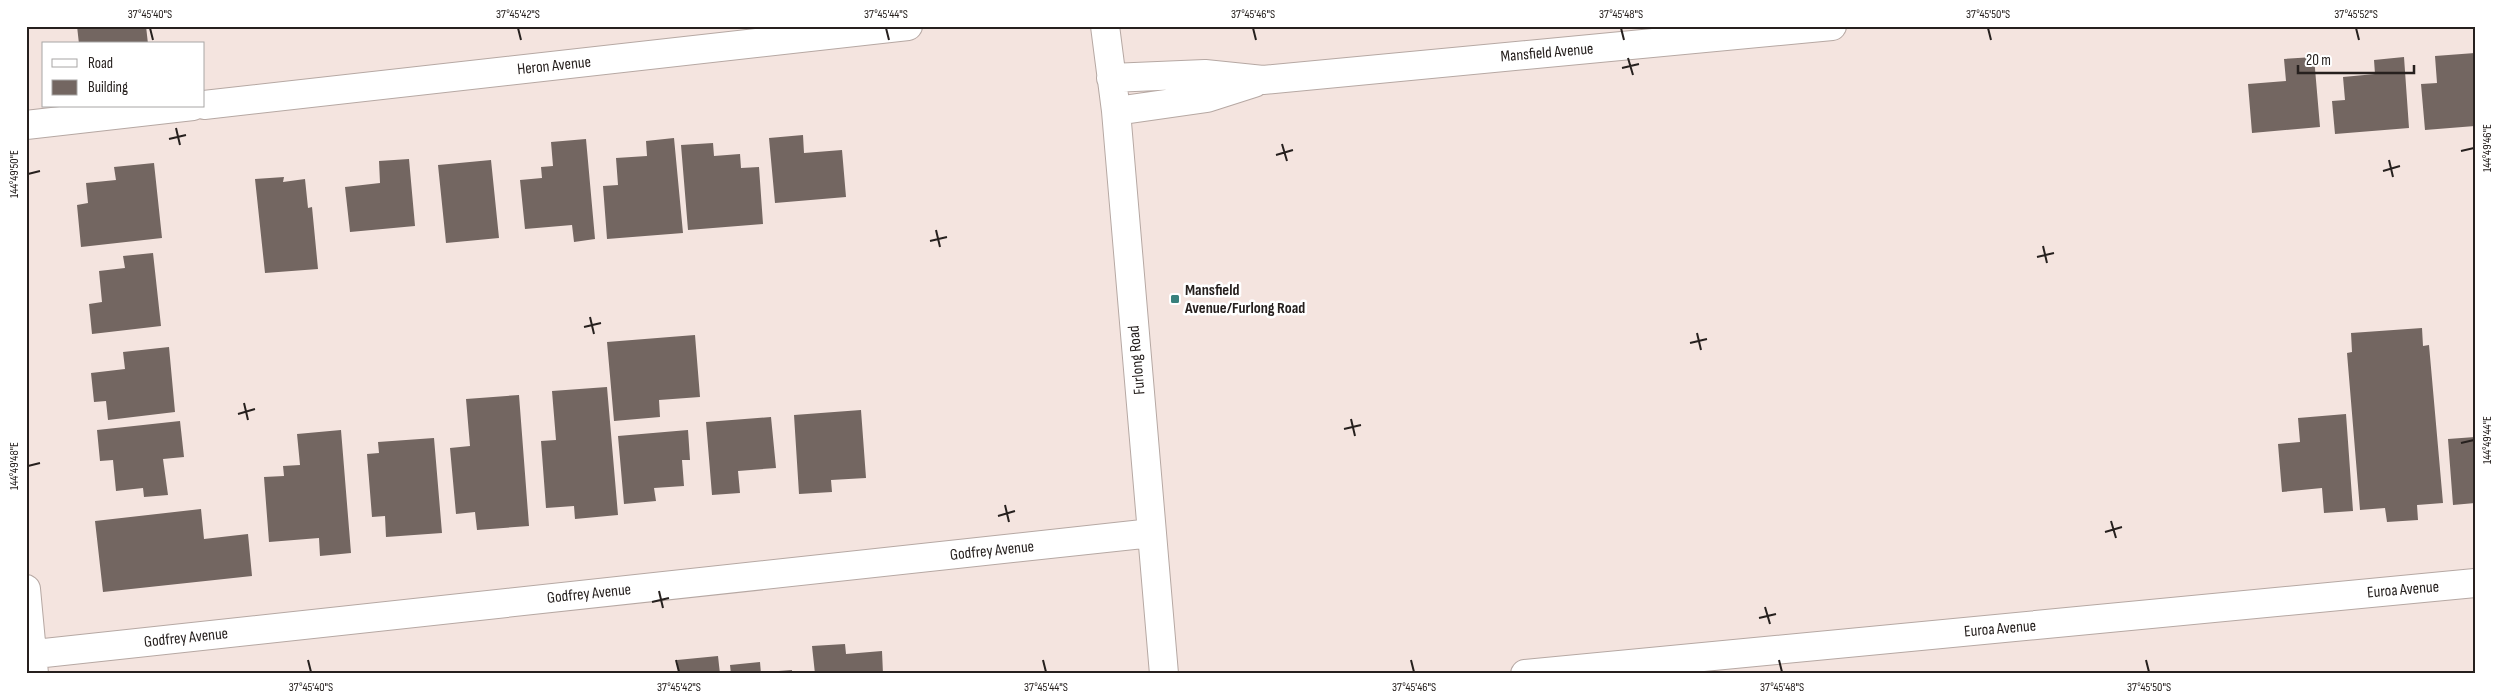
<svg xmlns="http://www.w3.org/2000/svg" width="2501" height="700" font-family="'Sofia Sans Condensed',sans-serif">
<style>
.building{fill:#736661}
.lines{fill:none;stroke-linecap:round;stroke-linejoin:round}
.minor-casing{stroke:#b6a8a3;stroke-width:30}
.minor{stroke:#fff;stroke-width:28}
.ticks{fill:none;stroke:#26201e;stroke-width:2}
.poi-dot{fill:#38807c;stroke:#fff;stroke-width:2}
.labels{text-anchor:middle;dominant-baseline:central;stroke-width:5;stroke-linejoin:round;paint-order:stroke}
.street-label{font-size:16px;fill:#26201e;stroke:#fff}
.poi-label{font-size:16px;font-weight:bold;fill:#26201e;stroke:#fff;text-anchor:start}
.neatline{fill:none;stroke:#26201e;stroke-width:2}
.ticks-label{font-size:12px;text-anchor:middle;fill:#26201e}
</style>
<rect width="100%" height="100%" fill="#f4e4df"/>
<path class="building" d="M 77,26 L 146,26 L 148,44 L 79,44 Z
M 2475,53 L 2475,126 L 2425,130 L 2421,84 L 2437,83 L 2435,56 Z
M 2314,57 L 2320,127 L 2252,133 L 2248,84 L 2286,81 L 2284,59 Z
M 2404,57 L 2409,128 L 2335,134 L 2332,101 L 2345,100 L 2343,77 L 2375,74 L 2374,60 Z
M 803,135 L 804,153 L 842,150 L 846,197 L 775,203 L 769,138 Z
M 674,138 L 683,233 L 607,239 L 603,186 L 618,185 L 616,158 L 647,156 L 646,141 Z
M 586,139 L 595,239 L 574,242 L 572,225 L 525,229 L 520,180 L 542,178 L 541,167 L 553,166 L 551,142 Z
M 713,143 L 714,156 L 740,154 L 741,168 L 759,167 L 763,224 L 688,230 L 681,145 Z
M 409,159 L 415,226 L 350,232 L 345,187 L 380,183 L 379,161 Z
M 491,160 L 499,238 L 446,243 L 438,165 Z
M 154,163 L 162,238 L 81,247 L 77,205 L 88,203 L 86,183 L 116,180 L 114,167 Z
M 284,177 L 283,182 L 305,179 L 308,208 L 312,207 L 318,269 L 265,273 L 255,179 Z
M 153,253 L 161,326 L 92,334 L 89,304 L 102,302 L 99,271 L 125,268 L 123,256 Z
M 2422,328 L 2423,346 L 2429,345 L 2443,503 L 2417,505 L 2418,520 L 2387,522 L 2385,508 L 2360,510 L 2347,353 L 2352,352 L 2351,333 Z
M 695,335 L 700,397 L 659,400 L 660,417 L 614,421 L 607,342 Z
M 169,347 L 175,412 L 108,420 L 106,401 L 94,402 L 91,373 L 125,369 L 123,352 Z
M 607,387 L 618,515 L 575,519 L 574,506 L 546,508 L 541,441 L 556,440 L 552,391 Z
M 519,395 L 529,526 L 477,530 L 475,512 L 456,514 L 450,448 L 470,446 L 466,399 Z
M 861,410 L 866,478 L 831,480 L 832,492 L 799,494 L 794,415 Z
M 2346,414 L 2353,511 L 2324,513 L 2322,488 L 2282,492 L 2278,444 L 2300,442 L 2298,418 Z
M 771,417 L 776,468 L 738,471 L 740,493 L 712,495 L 706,422 Z
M 180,421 L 184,457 L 163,459 L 168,495 L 144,497 L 143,488 L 116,491 L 113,460 L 100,461 L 97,430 Z
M 341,430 L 351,553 L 320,556 L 319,538 L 269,542 L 264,477 L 284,476 L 283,466 L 300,465 L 297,434 Z
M 688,430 L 690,460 L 682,460 L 684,486 L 654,488 L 656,501 L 624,504 L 618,436 Z
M 2475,437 L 2475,503 L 2453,505 L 2448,439 Z
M 434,438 L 442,533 L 386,537 L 385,516 L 372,517 L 367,454 L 379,453 L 378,442 Z
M 201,509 L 204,539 L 248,534 L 252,576 L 103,592 L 95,521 Z
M 845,644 L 846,654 L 882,651 L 883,674 L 815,674 L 812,646 Z
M 718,656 L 720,674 L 679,674 L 677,660 Z
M 760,662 L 761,674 L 731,674 L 730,665 Z
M 792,670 L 792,674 L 765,674 L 765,672 Z"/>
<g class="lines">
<g class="minor-casing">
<path id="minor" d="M 1105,26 L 1116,111 L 1164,674
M 1111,78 L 1205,74 L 1263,80 L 1832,26
M 204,105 L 908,26
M 1116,111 L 1207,98 L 1254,83
M 26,125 L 193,106
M 26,589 L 34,674
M 26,655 L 1152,533
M 1525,674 L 2475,583"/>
</g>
<use href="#minor" class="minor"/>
</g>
<path class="ticks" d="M 150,28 L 153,40M 518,28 L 521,40M 886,28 L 889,40M 1253,28 L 1256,40M 1621,28 L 1624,40M 1988,28 L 1991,40M 2356,28 L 2359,40M 1628,58 L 1633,75M 1622,68 L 1639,64M 176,128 L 180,145M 169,139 L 186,135M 1282,144 L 1287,161M 2461,151 L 2474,148M 1276,155 L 1293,150M 2389,160 L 2393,177M 2383,171 L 2400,166M 28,174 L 40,171M 936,230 L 940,247M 930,241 L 947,237M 2043,246 L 2047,263M 2037,257 L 2054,253M 590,317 L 594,334M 584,327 L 601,323M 1697,333 L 1701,350M 1690,343 L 1707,339M 244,403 L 248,420M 238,414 L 255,409M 1351,419 L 1355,436M 1344,429 L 1361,425M 2461,443 L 2474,440M 28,466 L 40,463M 1005,505 L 1009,522M 998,516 L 1015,511M 2111,521 L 2116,538M 2105,532 L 2122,527M 659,591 L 663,608M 652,602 L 669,598M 1765,607 L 1770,624M 1759,618 L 1776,614M 308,660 L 311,672M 676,660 L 679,672M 1043,660 L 1046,672M 1411,660 L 1414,672M 1779,660 L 1782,672M 2146,660 L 2149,672"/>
<rect class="poi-dot" x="1170" y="294" width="10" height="10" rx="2.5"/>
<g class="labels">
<g class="street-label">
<text transform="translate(1547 53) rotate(-5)">Mansfield Avenue</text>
<text transform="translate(554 66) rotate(-6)">Heron Avenue</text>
<text transform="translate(1137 360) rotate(-95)">Furlong Road</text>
<text transform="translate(992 551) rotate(-6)">Godfrey Avenue</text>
<text transform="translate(2403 590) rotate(-5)">Euroa Avenue</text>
<text transform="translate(589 594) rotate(-6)">Godfrey Avenue</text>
<text transform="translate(2000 629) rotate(-5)">Euroa Avenue</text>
<text transform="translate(186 638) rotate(-6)">Godfrey Avenue</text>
</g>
<g class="poi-label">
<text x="1185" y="290">Mansfield<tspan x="1185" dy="18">Avenue/Furlong Road</tspan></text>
</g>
</g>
<rect width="2501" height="700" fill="none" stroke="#ffffff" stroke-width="55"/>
<rect x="42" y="42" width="162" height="65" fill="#ffffff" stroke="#a8a6a5"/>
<rect x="52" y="59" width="25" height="8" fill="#ffffff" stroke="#a8a6a5"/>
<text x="88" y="68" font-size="15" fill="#26201e">Road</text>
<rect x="52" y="80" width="25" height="15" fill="#736661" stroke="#a8a6a5"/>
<text x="88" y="92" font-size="15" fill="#26201e">Building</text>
<path d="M2298 65v8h116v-8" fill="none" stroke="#26201e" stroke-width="2.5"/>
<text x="2306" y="65" font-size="15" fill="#26201e" stroke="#ffffff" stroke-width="4" paint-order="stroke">20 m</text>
<rect x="28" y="28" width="2446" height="644" class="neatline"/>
<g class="ticks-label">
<text x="150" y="18">37°45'40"S</text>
<text x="518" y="18">37°45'42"S</text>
<text x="886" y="18">37°45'44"S</text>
<text x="1253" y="18">37°45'46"S</text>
<text x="1621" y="18">37°45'48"S</text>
<text x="1988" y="18">37°45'50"S</text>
<text x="2356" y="18">37°45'52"S</text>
<text transform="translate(2487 148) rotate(-90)" y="4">144°49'46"E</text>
<text transform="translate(14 174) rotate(-90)" y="4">144°49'50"E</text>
<text transform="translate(2487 440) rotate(-90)" y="4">144°49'44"E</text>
<text transform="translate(14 466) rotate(-90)" y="4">144°49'48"E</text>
<text x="311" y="691">37°45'40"S</text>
<text x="679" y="691">37°45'42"S</text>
<text x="1046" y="691">37°45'44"S</text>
<text x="1414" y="691">37°45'46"S</text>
<text x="1782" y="691">37°45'48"S</text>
<text x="2149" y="691">37°45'50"S</text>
</g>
</svg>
